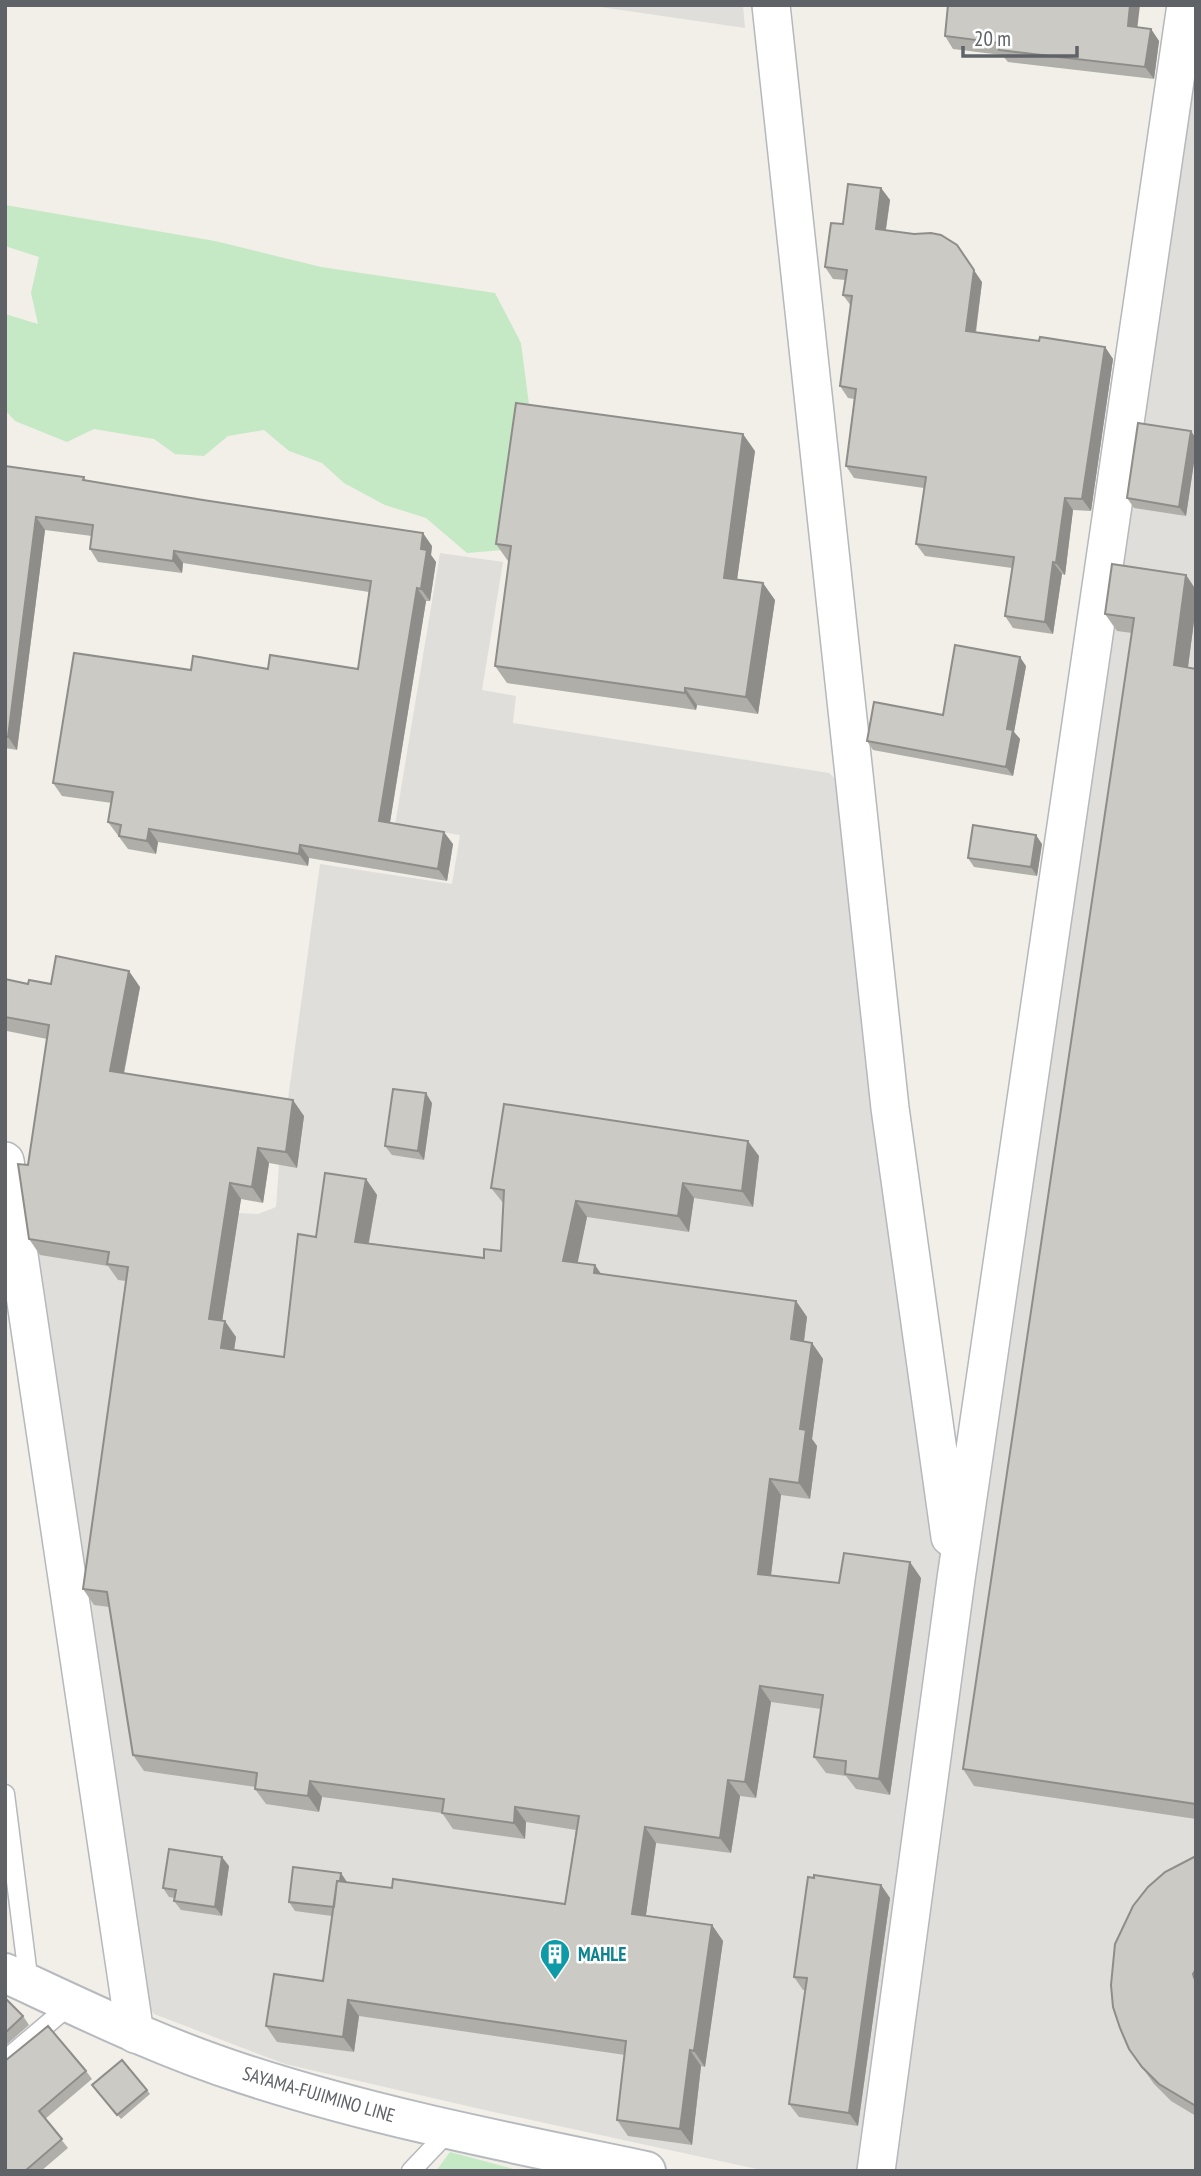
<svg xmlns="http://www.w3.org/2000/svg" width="1201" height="2176" font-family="'PT Sans Narrow',sans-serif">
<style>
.industrial{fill:#e0deda}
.green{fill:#c5e8c5}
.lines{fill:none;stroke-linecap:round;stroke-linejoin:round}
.service-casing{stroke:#b5b8bc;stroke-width:21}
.minor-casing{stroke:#b5b8bc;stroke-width:40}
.secondary-casing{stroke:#b6babf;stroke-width:42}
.service{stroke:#fff;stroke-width:18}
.minor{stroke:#fff;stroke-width:37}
.secondary{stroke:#fff;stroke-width:38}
.wall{fill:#afaea9}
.shaded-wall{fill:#8f8d8a}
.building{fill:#cccac5;stroke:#8f8d8a;stroke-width:2}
.labels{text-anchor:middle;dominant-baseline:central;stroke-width:5;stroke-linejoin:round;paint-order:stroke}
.culture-label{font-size:19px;font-weight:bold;fill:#0d838f;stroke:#fff;text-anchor:start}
.street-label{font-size:19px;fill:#5f6368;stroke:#fff}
</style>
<rect width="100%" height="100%" fill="#f1efe8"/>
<path class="industrial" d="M 587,5 L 743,5 L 745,28 Z
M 1196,59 L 1196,2171 L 889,2171 L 1113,634 Z
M 440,553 L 503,562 L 482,690 L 516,696 L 513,723 L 829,773 L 840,783 L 949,1577 L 863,2171 L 766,2171 L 489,2111 L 285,2064 L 154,2014 L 140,1995 L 22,1178 L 239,1213 L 258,1214 L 276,1207 L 279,1165 L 320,864 L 452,884 L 460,835 L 395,825 Z"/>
<path class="green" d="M 5,205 L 215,241 L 321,267 L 495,293 L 521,343 L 532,428 L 503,550 L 467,553 L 426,518 L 385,505 L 344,483 L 322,463 L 289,451 L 264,430 L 228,436 L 204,456 L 175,454 L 154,439 L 94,429 L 67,442 L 15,421 L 5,410 L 5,314 L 38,324 L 31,293 L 39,257 L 5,246 Z
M 450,2152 L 521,2171 L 436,2171 Z"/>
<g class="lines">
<g class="service-casing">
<path id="service" d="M 5,1794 L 29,1984
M 5,2060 L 70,2005
M 411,2171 L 450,2130"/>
</g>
<g class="minor-casing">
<path id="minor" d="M 771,5 L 890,1108 L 950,1537
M 5,1161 L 135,2034
M 876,2171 L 956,1579 L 1186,5"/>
</g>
<g class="secondary-casing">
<path id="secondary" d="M 5,1973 C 85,2010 160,2047 244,2074 C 376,2117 511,2143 646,2171"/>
</g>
<use href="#service" class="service"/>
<use href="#minor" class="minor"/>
<use href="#secondary" class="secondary"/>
</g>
<path class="wall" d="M 1138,27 L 1151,29 L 1159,41 L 1154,79 L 1008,62 L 1002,55 L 953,49 L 945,36 Z
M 881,188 L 890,200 L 886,230 L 982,282 L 976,333 L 1039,341 L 1105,347 L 1113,359 L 1091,511 L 1073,510 L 1065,575 L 1062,574 L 1053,634 L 1013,628 L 1005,616 L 1012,568 L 925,556 L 916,544 L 924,488 L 854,478 L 846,466 L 854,399 L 848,398 L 840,386 L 851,306 L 843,295 L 846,280 L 833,279 L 825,267 L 843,224 Z
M 1191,431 L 1196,439 L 1196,449 L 1186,516 L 1134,508 L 1127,498 Z
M 755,451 L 737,580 L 775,600 L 758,714 L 697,705 L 696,710 L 507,683 L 495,666 L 509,561 L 508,561 L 496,544 Z
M 5,466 L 84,477 L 86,481 L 432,546 L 431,555 L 436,562 L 430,601 L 426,601 L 390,823 L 453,844 L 447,881 L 309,858 L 308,866 L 158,842 L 156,854 L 128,849 L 108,822 L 112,803 L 62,796 L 53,783 L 191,670 L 268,669 L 358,669 L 369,592 L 183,563 L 182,573 L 98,562 L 90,549 L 92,536 L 45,530 L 17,750 L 5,748 Z
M 1186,575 L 1196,590 L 1196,606 L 1188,667 L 1196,669 L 1196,1819 L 974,1786 L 963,1769 L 1132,633 L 1117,631 L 1105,614 Z
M 1026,666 L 1014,732 L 1020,739 L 1013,776 L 873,750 L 867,741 L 943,715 Z
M 1042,844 L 1037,876 L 974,867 L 968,858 Z
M 5,979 L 28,984 L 140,987 L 124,1074 L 304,1116 L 297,1168 L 269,1163 L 263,1203 L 241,1199 L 222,1321 L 236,1337 L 234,1350 L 284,1357 L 316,1237 L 366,1179 L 377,1195 L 369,1243 L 484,1258 L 501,1251 L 504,1204 L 491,1188 L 759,1156 L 753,1207 L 694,1198 L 689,1232 L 587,1217 L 577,1263 L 601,1274 L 796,1301 L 807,1317 L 804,1342 L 812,1343 L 823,1359 L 812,1439 L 817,1446 L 810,1499 L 781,1495 L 771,1576 L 839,1583 L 921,1578 L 890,1795 L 856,1789 L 846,1776 L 826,1773 L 814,1757 L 821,1709 L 771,1702 L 756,1798 L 740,1796 L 731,1853 L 656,1843 L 646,1915 L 712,1925 L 723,1941 L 705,2067 L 701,2066 L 692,2145 L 628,2136 L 617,2120 L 625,2055 L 359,2016 L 354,2052 L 277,2042 L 266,2026 L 323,1981 L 332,1916 L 295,1911 L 289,1902 L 347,1882 L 392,1888 L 565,1904 L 576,1830 L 526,1822 L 525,1839 L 453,1829 L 442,1813 L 322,1797 L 319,1812 L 266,1804 L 255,1789 L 256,1787 L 144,1771 L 133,1755 L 109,1607 L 94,1605 L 83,1589 L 126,1281 L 118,1280 L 108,1266 L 40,1255 L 29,1239 L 28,1165 L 47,1039 L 7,1031 L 5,1029 Z
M 432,1103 L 424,1160 L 392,1155 L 385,1146 Z
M 1196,1856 L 1196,2116 L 1171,2101 L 1154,2084 L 1129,2049 Z
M 229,1866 L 222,1916 L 181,1910 L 174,1901 L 175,1898 L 169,1897 L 163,1888 Z
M 814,1878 L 881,1885 L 890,1898 L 858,2126 L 799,2117 L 789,2104 L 805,1990 L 803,1990 L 794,1977 Z
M 5,1998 L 23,2016 L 29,2025 L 5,2046 Z
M 5,2061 L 86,2071 L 92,2079 L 45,2119 L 68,2148 L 41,2171 L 5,2171 Z
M 96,2090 L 147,2090 L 150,2094 L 121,2119 Z"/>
<path class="shaded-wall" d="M 1130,5 L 1140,5 L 1136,39 L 1128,26 Z
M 1151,29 L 1159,41 L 1154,79 L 1145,67 Z
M 881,188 L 890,200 L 884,241 L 876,229 Z
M 957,245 L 982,282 L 974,343 L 966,331 Z
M 1105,347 L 1113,359 L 1091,511 L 1082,499 Z
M 1191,431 L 1196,439 L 1196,449 L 1186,516 L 1179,507 Z
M 743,434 L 755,451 L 735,594 L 724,578 Z
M 1065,498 L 1073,510 L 1065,575 L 1056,563 Z
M 36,517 L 45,530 L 17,750 L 8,737 Z
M 423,533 L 432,546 L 431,555 L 436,562 L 430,601 L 421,589 L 421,549 Z
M 174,551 L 183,563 L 182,573 L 173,561 Z
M 1053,562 L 1062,574 L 1053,634 L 1045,622 Z
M 1186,575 L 1196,590 L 1196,606 L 1186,682 L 1174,665 Z
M 763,583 L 775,600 L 758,714 L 746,697 Z
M 417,588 L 426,601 L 388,834 L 379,821 Z
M 1020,657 L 1026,666 L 1014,732 L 1020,739 L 1013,776 L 1006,767 L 1007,729 Z
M 685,688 L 697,705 L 696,710 L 685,693 Z
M 149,829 L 158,842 L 156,854 L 147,841 Z
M 444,832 L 453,844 L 447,881 L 438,869 Z
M 1036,835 L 1042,844 L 1037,876 L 1031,867 Z
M 300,845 L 309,858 L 308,866 L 299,854 Z
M 129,971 L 140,987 L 121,1087 L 110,1071 Z
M 426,1093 L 432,1103 L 424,1160 L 418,1151 Z
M 293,1100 L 304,1116 L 297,1168 L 286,1152 Z
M 748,1141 L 759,1156 L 753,1207 L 742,1191 Z
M 258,1148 L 269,1163 L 263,1203 L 252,1187 Z
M 366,1179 L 377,1195 L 366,1257 L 355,1242 Z
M 230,1183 L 241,1199 L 220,1335 L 209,1319 Z
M 683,1183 L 694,1198 L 689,1232 L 678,1216 Z
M 576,1201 L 587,1217 L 575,1276 L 563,1261 Z
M 595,1265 L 606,1281 L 594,1273 Z
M 796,1301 L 807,1317 L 802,1355 L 791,1339 Z
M 225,1321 L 236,1337 L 232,1364 L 221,1348 Z
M 812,1343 L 823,1359 L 812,1439 L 817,1446 L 810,1499 L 799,1483 L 800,1429 Z
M 770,1479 L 781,1495 L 769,1590 L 758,1574 Z
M 910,1562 L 921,1578 L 890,1795 L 879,1779 Z
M 760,1686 L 771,1702 L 756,1798 L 745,1782 Z
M 728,1780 L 740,1796 L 731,1853 L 720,1838 Z
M 310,1781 L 322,1797 L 319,1812 L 308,1796 Z
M 515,1807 L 526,1822 L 525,1839 L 514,1823 Z
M 645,1827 L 656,1843 L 644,1929 L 632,1914 Z
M 222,1857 L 229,1866 L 222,1916 L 215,1907 Z
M 341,1873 L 347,1882 L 337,1908 Z
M 881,1885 L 890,1898 L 858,2126 L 849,2113 Z
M 712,1925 L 723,1941 L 705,2067 L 694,2051 Z
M 348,2000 L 359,2016 L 354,2052 L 343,2037 Z
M 690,2050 L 701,2066 L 692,2145 L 680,2129 Z"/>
<path class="building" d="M 948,5 L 1130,5 L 1128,26 L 1151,29 L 1145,67 L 999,50 L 1000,43 L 945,36 Z
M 848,184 L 881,188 L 876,229 L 914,234 L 931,233 L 941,235 L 957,245 L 974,270 L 966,331 L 1039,341 L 1040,337 L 1105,347 L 1082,499 L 1065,498 L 1056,563 L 1053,562 L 1045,622 L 1005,616 L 1014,557 L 916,544 L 926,477 L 846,466 L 856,389 L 840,386 L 852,296 L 843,295 L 847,270 L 825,267 L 831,223 L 843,224 Z
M 516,403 L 743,434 L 724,578 L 763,583 L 746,697 L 685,688 L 685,693 L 495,666 L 511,546 L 496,544 Z
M 1138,423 L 1191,431 L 1179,507 L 1127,498 Z
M 5,466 L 84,477 L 83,480 L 203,500 L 423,533 L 421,549 L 427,550 L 421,589 L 417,588 L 379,821 L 444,832 L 438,869 L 300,845 L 299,854 L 149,829 L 147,841 L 119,836 L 121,825 L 108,822 L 113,792 L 53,783 L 74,653 L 191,670 L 193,656 L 268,669 L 270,655 L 358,669 L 371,581 L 174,551 L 173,561 L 90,549 L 93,525 L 36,517 L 8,737 L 5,737 Z
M 1112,564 L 1186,575 L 1174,665 L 1196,669 L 1196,1804 L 963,1769 L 1134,618 L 1105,614 Z
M 955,645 L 1020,657 L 1007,729 L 1013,730 L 1006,767 L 867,741 L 874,702 L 943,715 Z
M 973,825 L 1036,835 L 1031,867 L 968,858 Z
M 56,956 L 129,971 L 110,1071 L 293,1100 L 286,1152 L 258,1148 L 252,1187 L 230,1183 L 209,1319 L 225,1321 L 221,1348 L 284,1357 L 298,1234 L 316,1237 L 325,1173 L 366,1179 L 355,1242 L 484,1258 L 484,1249 L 501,1251 L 504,1190 L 491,1188 L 504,1104 L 748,1141 L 742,1191 L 683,1183 L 678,1216 L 576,1201 L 563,1261 L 595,1265 L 594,1273 L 796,1301 L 791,1339 L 812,1343 L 800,1429 L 806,1430 L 799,1483 L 770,1479 L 758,1574 L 839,1583 L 844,1553 L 910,1562 L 879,1779 L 845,1774 L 846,1761 L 814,1757 L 823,1695 L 760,1686 L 745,1782 L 728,1780 L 720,1838 L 645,1827 L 632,1914 L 712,1925 L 694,2051 L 690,2050 L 680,2129 L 617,2120 L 626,2041 L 348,2000 L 343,2037 L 266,2026 L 274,1974 L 323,1981 L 337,1881 L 392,1888 L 393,1879 L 565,1904 L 579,1816 L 515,1807 L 514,1823 L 442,1813 L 444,1799 L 310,1781 L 308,1796 L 255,1789 L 257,1773 L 133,1755 L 107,1592 L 83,1589 L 128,1267 L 107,1264 L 109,1252 L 29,1239 L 18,1164 L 28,1165 L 49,1025 L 5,1017 L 5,979 L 28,984 L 29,980 L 51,984 Z
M 393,1089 L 426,1093 L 418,1151 L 385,1146 Z
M 169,1849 L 222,1857 L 215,1907 L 174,1901 L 176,1890 L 163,1888 Z
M 1196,1856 L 1196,1969 L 1193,1974 L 1196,1983 L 1196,2106 L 1159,2084 L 1142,2067 L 1129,2049 L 1120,2028 L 1113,2007 L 1111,1985 L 1115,1944 L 1133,1906 L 1148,1887 L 1165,1872 Z
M 293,1867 L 341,1873 L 340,1881 L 337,1881 L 334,1907 L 289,1902 Z
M 814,1875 L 881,1885 L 849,2113 L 789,2104 L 807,1978 L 794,1977 L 808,1877 L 814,1878 Z
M 5,1998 L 23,2016 L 5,2033 Z
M 48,2026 L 86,2071 L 39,2111 L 62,2139 L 25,2171 L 5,2171 L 5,2061 Z
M 122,2060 L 147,2090 L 117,2115 L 92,2085 Z"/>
<defs>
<g id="building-pin" transform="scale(1.575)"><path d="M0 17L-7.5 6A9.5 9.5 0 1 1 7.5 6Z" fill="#0f9aa8" stroke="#fff"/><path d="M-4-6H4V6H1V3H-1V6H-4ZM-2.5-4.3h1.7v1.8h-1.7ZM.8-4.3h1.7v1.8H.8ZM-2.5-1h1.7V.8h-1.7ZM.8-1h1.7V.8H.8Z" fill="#fff"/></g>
</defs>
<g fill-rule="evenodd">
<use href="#building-pin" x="555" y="1954"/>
</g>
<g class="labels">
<g class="culture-label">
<text x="578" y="1954">MAHLE</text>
</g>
<g class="street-label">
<text transform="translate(319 2094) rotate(16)">SAYAMA-FUJIMINO LINE</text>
</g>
</g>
<rect width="1201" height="2176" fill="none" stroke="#5f6368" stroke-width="14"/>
<path d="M963 46v10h114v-10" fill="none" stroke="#5f6368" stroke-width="3.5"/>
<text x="974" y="46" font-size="21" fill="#5f6368" stroke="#ffffff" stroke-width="5" paint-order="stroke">20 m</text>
</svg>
